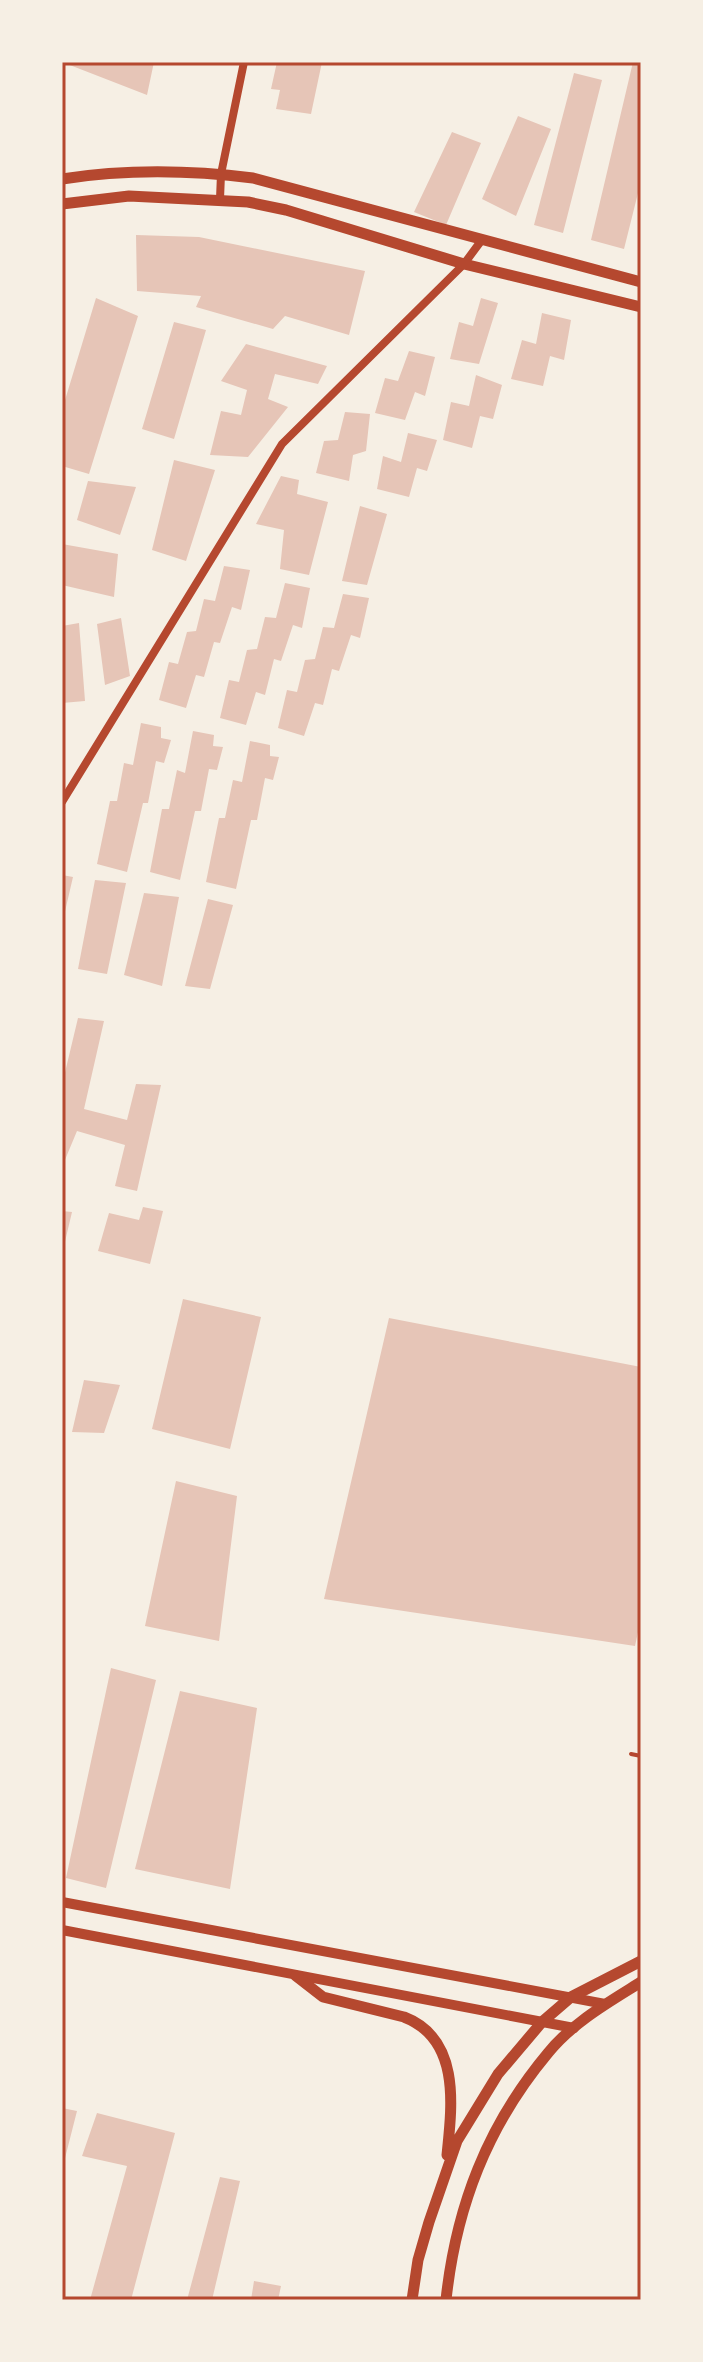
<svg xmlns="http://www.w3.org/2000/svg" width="703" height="2362" font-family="Raleway,sans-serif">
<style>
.building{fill:#e6c5b7}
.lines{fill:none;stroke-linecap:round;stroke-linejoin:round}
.service{stroke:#b5482f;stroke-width:4}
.minor{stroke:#b5482f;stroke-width:8}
.tertiary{stroke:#b5482f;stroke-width:10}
.secondary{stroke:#b5482f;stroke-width:11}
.neatline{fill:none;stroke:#b5482f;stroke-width:3}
</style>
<rect width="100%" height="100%" fill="#f6efe4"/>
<path class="building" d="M 62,62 L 154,62 L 147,95 Z
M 277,62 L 322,62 L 311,114 L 276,109 L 280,90 L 271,89 Z
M 633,62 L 641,62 L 641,181 L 624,249 L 591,240 Z
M 574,73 L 602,80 L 563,233 L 534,225 Z
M 518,116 L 551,129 L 516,216 L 482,199 Z
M 452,132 L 481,143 L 446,225 L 414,212 Z
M 136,235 L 199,237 L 365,271 L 349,335 L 285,316 L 273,329 L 196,307 L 201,296 L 137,291 Z
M 96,298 L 138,316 L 89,474 L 62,466 L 62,410 Z
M 481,298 L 498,303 L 479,364 L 450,359 L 459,322 L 473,326 Z
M 542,313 L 571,320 L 564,360 L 550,356 L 543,386 L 511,379 L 522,340 L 536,344 Z
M 174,322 L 206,330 L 174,439 L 142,429 Z
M 246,344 L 327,366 L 318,384 L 275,374 L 268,399 L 288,407 L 248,457 L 210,455 L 221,411 L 241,415 L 247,390 L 221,381 Z
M 409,351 L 435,357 L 425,396 L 415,392 L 405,420 L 375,413 L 385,378 L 398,381 Z
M 476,375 L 502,385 L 493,419 L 480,416 L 472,448 L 443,440 L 451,402 L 469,406 Z
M 345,412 L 370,414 L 366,451 L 353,455 L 349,481 L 316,473 L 324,441 L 338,440 Z
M 408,433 L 437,440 L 427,471 L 417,468 L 409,497 L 377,489 L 383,456 L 401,462 Z
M 174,460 L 215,470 L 186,561 L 152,550 Z
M 281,476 L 299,480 L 297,494 L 328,502 L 309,575 L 280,569 L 284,530 L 256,524 Z
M 88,481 L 136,487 L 120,535 L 77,520 Z
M 360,506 L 387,514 L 367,585 L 342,581 Z
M 62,544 L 118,554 L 114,597 L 62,585 Z
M 224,566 L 250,570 L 241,610 L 232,607 L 220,643 L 214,642 L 204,677 L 196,675 L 186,708 L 159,700 L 169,662 L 178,664 L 187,632 L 196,631 L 204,599 L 215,601 Z
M 285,583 L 310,588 L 302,628 L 293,625 L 281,661 L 274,659 L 265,695 L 256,692 L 246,725 L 220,718 L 229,680 L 239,682 L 247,650 L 257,649 L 265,617 L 276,618 Z
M 343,594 L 369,598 L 360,638 L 351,635 L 339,671 L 332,669 L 323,705 L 315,703 L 304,736 L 278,728 L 287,690 L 297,692 L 305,660 L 315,659 L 323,627 L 334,628 Z
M 121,618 L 130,676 L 105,685 L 97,624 Z
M 79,623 L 85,701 L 62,703 L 62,626 Z
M 141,723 L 161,727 L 161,738 L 171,740 L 164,763 L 156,761 L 148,803 L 143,803 L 127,872 L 97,864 L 110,801 L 117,801 L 124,763 L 133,765 Z
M 193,731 L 214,735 L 213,746 L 223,747 L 217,770 L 209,769 L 201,811 L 195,811 L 180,880 L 150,872 L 162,809 L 169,809 L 177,770 L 185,773 Z
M 250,741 L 270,745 L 270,756 L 279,757 L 273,780 L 265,778 L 257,820 L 251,820 L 236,889 L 206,882 L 219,818 L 225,818 L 233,780 L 242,782 Z
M 62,875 L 73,877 L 63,920 L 62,920 Z
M 95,880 L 126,883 L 107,974 L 78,969 Z
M 144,893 L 179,897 L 162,986 L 124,975 Z
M 208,899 L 233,905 L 210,989 L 185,986 Z
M 78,1018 L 104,1021 L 84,1109 L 127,1120 L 136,1084 L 161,1085 L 137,1191 L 115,1186 L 125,1145 L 77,1131 L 62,1167 L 62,1085 Z
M 143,1207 L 163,1211 L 150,1264 L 98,1251 L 109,1213 L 139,1220 Z
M 62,1211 L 72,1212 L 63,1250 L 62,1250 Z
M 183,1299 L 261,1317 L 230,1449 L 152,1429 Z
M 389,1318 L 641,1367 L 641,1618 L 635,1646 L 324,1599 Z
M 84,1380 L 120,1385 L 104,1433 L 72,1432 Z
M 176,1481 L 237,1496 L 219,1641 L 145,1626 Z
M 111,1668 L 156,1680 L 106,1888 L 66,1878 Z
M 180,1691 L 257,1708 L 230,1889 L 135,1869 Z
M 62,2108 L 77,2111 L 63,2166 L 62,2166 Z
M 97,2113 L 175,2133 L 131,2300 L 90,2300 L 127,2166 L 82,2156 Z
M 220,2177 L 240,2181 L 212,2300 L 187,2300 Z
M 254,2281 L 281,2286 L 278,2300 L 251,2300 Z"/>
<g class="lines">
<path class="service" d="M 631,1754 L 641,1756"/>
<path class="minor" d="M 220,199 L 221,174 L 244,62
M 62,802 L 282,444 L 464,264 L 481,241"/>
<path class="tertiary" d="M 62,1902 L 605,2004
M 62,1930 L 574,2028"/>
<path class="secondary" d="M 62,179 C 126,169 189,170 253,178 L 641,282
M 62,204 L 129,196 L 248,202 L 286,210 L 464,264 L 641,307
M 296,1976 L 323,1997 L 404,2017 C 461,2039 452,2106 447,2155
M 412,2300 L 418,2260 L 429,2222 L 457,2141 L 498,2074 L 542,2022 L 571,1997 L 641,1961
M 446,2300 C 456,2207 487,2126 548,2053 C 572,2023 609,2002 641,1982"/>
</g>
<rect width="703" height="2362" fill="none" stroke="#f6efe4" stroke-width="128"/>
<rect x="64" y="64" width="575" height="2234" class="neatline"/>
</svg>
